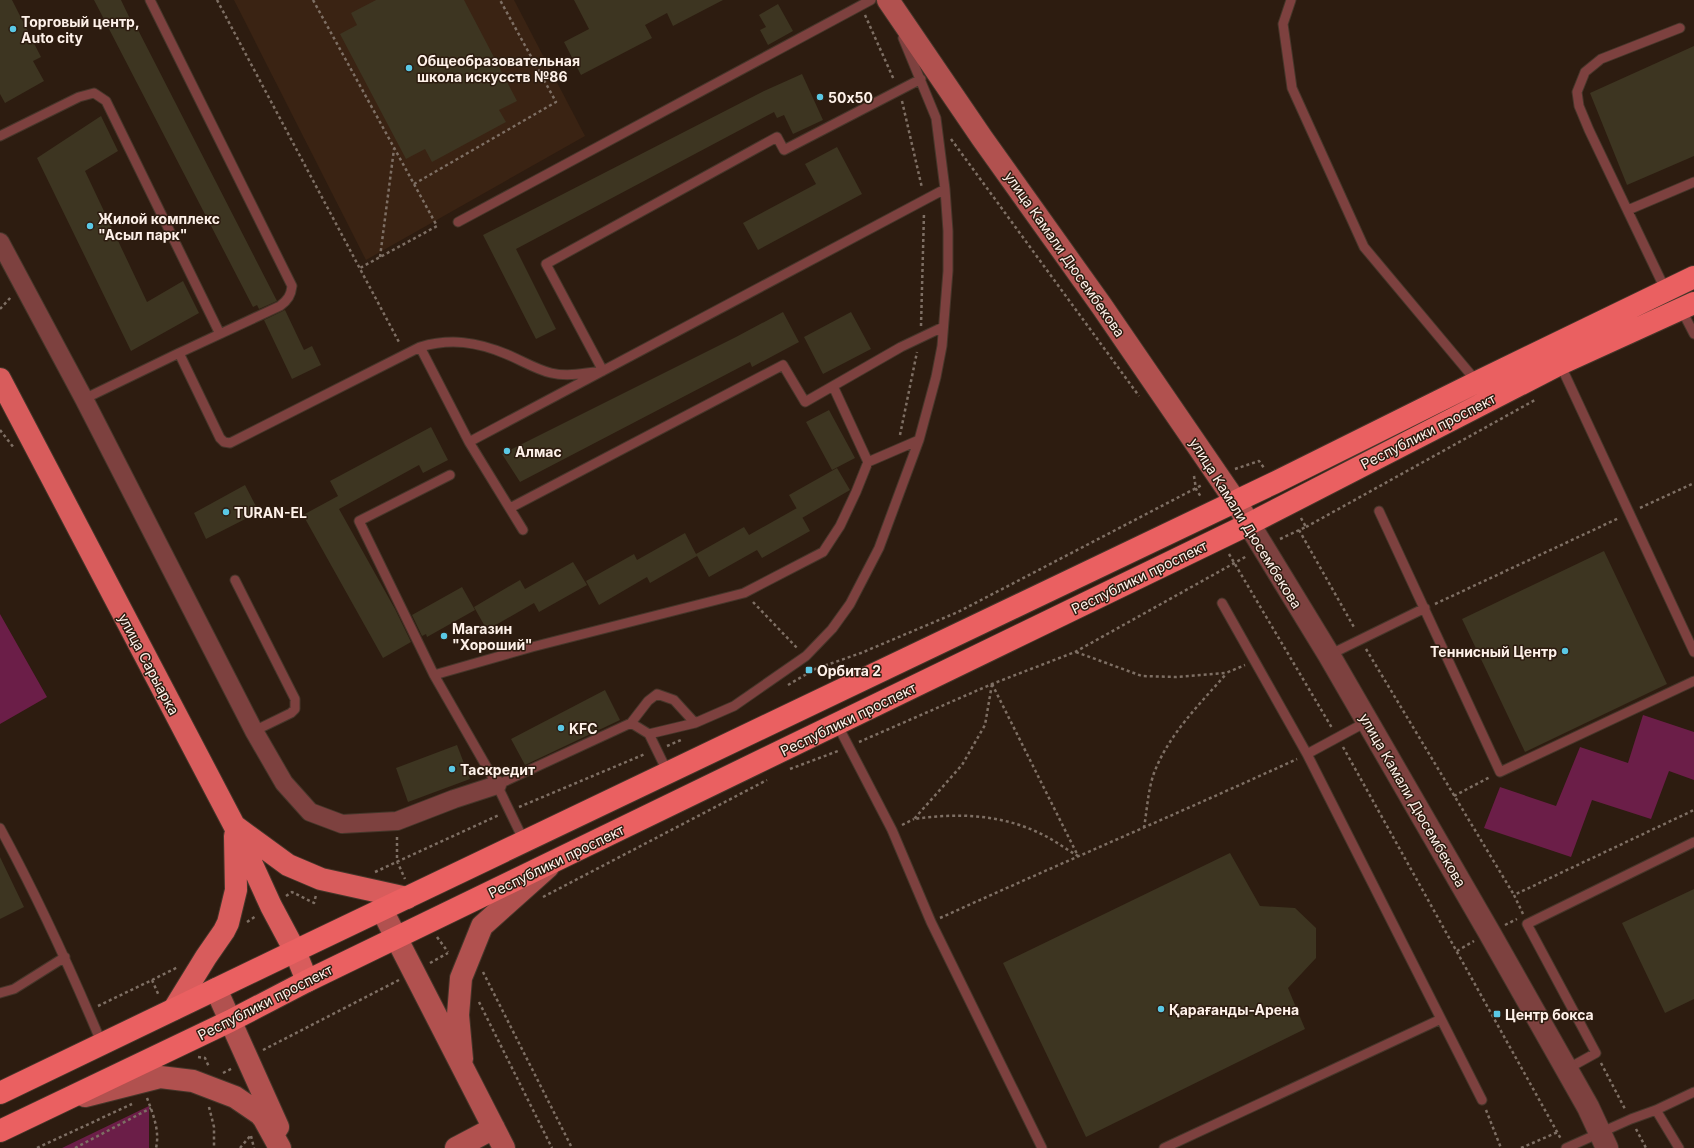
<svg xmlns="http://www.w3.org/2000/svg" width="1694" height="1148" font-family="Inter,sans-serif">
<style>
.built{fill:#3a2313}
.green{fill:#6b1e48}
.building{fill:#3d3521}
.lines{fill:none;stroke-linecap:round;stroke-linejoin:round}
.service-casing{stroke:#46362a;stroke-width:11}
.minor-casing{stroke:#46362a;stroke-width:20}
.tertiary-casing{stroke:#46362a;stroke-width:24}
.secondary-casing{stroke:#46362a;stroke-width:24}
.primary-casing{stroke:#46362a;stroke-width:24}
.trunk-casing{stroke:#46362a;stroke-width:24}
.path{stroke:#7e6f64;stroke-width:2.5;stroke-dasharray:3 3;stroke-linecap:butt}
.service{stroke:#7d413f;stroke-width:9}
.minor{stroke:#7d413f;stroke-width:18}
.tertiary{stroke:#7d413f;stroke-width:22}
.secondary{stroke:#b1514f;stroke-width:22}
.primary{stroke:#d85c5c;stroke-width:22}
.trunk{stroke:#ea6061;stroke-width:22}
.poi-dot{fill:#5ac8e5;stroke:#2d1c10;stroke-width:1.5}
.labels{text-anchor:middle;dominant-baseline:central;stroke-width:3;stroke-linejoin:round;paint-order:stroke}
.poi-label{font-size:14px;font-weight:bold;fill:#fef1e9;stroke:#2d1c10;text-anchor:start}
.street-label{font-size:14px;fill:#fef1e9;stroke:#2d1c10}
</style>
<rect width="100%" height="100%" fill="#2d1c10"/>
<path class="built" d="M 234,0 L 514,0 L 585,136 L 366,260 Z"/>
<path class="green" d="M 0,614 L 47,697 L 0,724 Z
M 1643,715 L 1694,732 L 1694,780 L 1669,771 L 1651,819 L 1592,800 L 1571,857 L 1484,828 L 1500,787 L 1556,806 L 1580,747 L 1628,763 Z
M 149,1106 L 149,1148 L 62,1148 Z"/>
<path class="building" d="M 0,0 L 12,0 L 41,57 L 33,61 L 44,81 L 5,103 L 0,94 Z
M 94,0 L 121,0 L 132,23 L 134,22 L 277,301 L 259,309 L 257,305 L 253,307 Z
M 376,0 L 464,0 L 517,101 L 499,110 L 506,122 L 432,162 L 425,149 L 406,159 L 340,34 L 357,25 L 351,13 Z
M 574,0 L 723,0 L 673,26 L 667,13 L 645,25 L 652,38 L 581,75 L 564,42 L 589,29 Z
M 778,4 L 793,31 L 768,45 L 760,30 L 766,27 L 759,15 Z
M 1694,46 L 1694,156 L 1627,185 L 1590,93 Z
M 802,74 L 823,120 L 793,134 L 784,115 L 777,118 L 774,112 L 516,249 L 556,329 L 536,339 L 483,235 L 764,91 Z
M 101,116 L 118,151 L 85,171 L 147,302 L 183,281 L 199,313 L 131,351 L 37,158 Z
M 837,147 L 862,194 L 758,250 L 743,223 L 816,184 L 805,164 Z
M 285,310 L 304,350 L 312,346 L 321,365 L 292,379 L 264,320 Z
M 783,312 L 799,342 L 752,367 L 750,362 L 520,482 L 502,454 L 736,337 Z
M 851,312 L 871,349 L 823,374 L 804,337 Z
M 829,410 L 855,458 L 832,470 L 806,422 Z
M 431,427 L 448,460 L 423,473 L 419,465 L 339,509 L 395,609 L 411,642 L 383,658 L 303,515 L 338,496 L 330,481 Z
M 837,468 L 850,490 L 802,518 L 789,495 Z
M 245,485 L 259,512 L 206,539 L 194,513 Z
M 797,508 L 810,531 L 762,558 L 757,550 L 709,577 L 696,554 L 697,556 L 650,583 L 647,577 L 599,605 L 586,581 L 634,554 L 637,560 L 685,533 L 696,554 L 744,527 L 749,535 Z
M 1604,551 L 1667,684 L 1525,752 L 1462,619 Z
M 573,562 L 587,585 L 539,612 L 534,603 L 487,630 L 474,607 L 520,580 L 525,589 Z
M 462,587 L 475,610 L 427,637 L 426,634 L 422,636 L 412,615 Z
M 605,690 L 620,720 L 525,765 L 511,739 Z
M 457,745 L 470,779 L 408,802 L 396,768 Z
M 1230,853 L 1260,906 L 1295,908 L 1316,928 L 1316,958 L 1288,988 L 1305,1029 L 1086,1137 L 1003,963 Z
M 0,857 L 24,907 L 0,919 Z
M 1694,889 L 1694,999 L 1665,1013 L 1622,923 Z"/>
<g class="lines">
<g class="service-casing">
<path id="service" d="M 150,0 L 292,286 C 291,295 288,300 280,306 L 179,353
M 1291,0 L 1283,24 L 1292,88 L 1364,247 L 1477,382
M 0,136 L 79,97 L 94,93 L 106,101 L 220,334
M 1628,210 L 1694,182
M 458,222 L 871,0
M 1666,291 L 1589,130 L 1579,106 L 1577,92 L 1585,72 L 1601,59 L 1680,28
M 1681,309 L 1694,334
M 420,347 C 451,338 477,342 506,354 C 521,360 535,369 551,373 C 568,377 586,373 603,371 L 546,264 L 777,137 L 784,150 L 921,79
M 1560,364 L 1694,652
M 833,386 L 868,462
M 84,399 L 179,353 L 220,438 L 224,442 L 230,443 L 420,347 L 469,442
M 450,475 L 359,521 L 434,675 L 497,785 L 524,841
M 510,508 L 783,365 L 805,402 L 901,347 L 943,327
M 1379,511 L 1500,772 L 1694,681
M 523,530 L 469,442 L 945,189
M 235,580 L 295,699 L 295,709 L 291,713 L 254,731
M 1222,603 L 1307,754 L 1482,1100
M 1329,655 L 1425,608
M 434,675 L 532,647 L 744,593 L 823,552 L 840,526 L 856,492 L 868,462 L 919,440
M 631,723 L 648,701 L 657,694 L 674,700 L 695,723 L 734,706 L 806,656 L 832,629 L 850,604 L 879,548 L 919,440 L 936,377 L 942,346 L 948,271 L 948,231 L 945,189 L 936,118 L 903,38
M 837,724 L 892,830 L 931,922 L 1042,1148
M 649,734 L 695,723
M 1307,754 L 1368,721
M 497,785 L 631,723 L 649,734 L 668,773
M 0,828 C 38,898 71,970 102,1044
M 0,993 L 14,989 L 65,957
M 1567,1069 L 1596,1053 L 1527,924 L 1694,842
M 1656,1110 L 1679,1148
M 1164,1148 L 1441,1019
M 1566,1148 L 1631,1119 L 1656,1110 L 1694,1092"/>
</g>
<g class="minor-casing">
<path id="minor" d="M 0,242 L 84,399 L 254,731 L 284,783 L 310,812 L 342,824 L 397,821 L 454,799 L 497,785"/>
</g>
<g class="tertiary-casing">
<path id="tertiary" d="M 1249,524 L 1329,655 L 1489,932 L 1588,1107 L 1607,1148"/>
</g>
<g class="secondary-casing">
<path id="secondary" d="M 888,0 L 982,138 L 1101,305 L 1236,502 L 1249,524
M 382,910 L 504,1148
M 216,989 L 278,1127
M 462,1059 L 458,1015 L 461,978 L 482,926 L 548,867
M 85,1096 L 160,1077 L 193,1081 L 235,1097 L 260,1114 L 264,1119 L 280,1148
M 456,1148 L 494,1128"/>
</g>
<g class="primary-casing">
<path id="primary" d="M 0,379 L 235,827 L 271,906 L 295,951 L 307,981
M 236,827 L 288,865 L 321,879 L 407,898
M 174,1009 L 206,957 L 224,931 L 228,923 L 236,890 L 235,836"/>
</g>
<g class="trunk-casing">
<path id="trunk" d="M 0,1093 L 295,951 L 1274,483 L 1477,382 L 1694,277
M 0,1131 L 230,1021 L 307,981 L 1249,524 L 1560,364 L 1694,303"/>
</g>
<path class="path" d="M 217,0 L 400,344
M 313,0 L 437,226 L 360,268
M 865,15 L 894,80
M 902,101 L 922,188
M 951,139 L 1139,396
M 414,184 L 556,102 L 500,0
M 380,257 L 394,149
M 0,309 L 12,296
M 921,326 L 924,213
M 0,430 L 14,448
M 900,435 L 917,352
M 1235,469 L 1259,461 L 1264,468
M 1194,476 L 1196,489 L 1201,497
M 1640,508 L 1694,483
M 1306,527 L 1535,400
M 1299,530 L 1355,629
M 1280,539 L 1306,527 L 1301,518
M 1229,554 L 1332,728
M 753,602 L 798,649
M 1435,604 L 1619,518
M 1366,649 L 1514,895
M 1076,652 L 1142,676 L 1176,677 L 1226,673 L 1245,665
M 992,684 L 1078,856 C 1064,848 1050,837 1035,831 C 997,814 955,813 914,819 L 962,765 L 985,725 Z
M 788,685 L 815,669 L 861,653 L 958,612 L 1202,485
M 859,742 L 992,684 L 1075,652 L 1247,556
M 667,746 L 681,740
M 1343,747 L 1561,1139
M 790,769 L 838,751
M 1454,796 L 1490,777
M 519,807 L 645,754
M 902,825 L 914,819
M 1144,828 C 1147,810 1148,790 1154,773 C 1169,734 1199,705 1226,674
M 397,837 L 397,861 L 405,879
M 375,872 L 499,815
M 286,896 L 292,892 L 314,903 L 316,895
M 543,897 L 767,780
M 1523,914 L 1514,895 L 1694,810
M 940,918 C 1059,864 1179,813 1297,759
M 247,922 L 256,916
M 1505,925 L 1517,919
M 437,937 L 448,952
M 1457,951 L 1474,941
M 430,963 L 448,953
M 483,972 L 572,1148
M 152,980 L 178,967
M 479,1002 L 552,1148
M 98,1006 L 152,980 L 159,996
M 263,1050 L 399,980
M 198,1057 L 205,1058 L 209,1067
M 1601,1063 L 1625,1109
M 223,1073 L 233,1068
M 147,1098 C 153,1114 160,1131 156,1148
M 209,1107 L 214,1127 L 214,1148
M 1486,1110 L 1501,1148
M 1636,1129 L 1646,1148
M 251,1136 L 254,1148
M 37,1148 L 132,1104
M 75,1148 L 151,1108
M 240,1148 L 251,1135
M 1521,1148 L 1558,1132"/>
<use href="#service" class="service"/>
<use href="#minor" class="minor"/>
<use href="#tertiary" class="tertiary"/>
<use href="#secondary" class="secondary"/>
<use href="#primary" class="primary"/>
<use href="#trunk" class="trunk"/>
</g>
<g class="poi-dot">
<circle cx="13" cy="29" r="4"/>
<circle cx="409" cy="68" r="4"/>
<circle cx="820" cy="97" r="4"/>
<circle cx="90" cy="226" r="4"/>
<circle cx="507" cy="451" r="4"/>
<circle cx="226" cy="512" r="4"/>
<circle cx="444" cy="636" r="4"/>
<circle cx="1565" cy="651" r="4"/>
<rect x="805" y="666" width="8" height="8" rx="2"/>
<circle cx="561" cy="728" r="4"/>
<circle cx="452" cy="769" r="4"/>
<circle cx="1161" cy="1009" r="4"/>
<rect x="1493" y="1010" width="8" height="8" rx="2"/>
</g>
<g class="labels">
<g class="poi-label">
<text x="21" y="21">Торговый центр,<tspan x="21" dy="16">Auto city</tspan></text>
<text x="417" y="60">Общеобразовательная<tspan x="417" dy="16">школа искусств №86</tspan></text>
<text x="828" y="97">50х50</text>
<text x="98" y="218">Жилой комплекс<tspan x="98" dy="16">"Асыл парк"</tspan></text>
<text x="515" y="451">Алмас</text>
<text x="234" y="512">TURAN-EL</text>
<text x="452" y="628">Магазин<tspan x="452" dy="16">"Хороший"</tspan></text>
<text x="1557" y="651" text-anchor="end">Теннисный Центр</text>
<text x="817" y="670">Орбита 2</text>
<text x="569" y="728">KFC</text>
<text x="460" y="769">Таскредит</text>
<text x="1169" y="1009">Қарағанды-Арена</text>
<text x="1505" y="1014">Центр бокса</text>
</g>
<g class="street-label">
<text transform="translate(1065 254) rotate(55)">улица Камали Дюсембекова</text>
<text transform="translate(1428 431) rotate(-27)">Республики проспект</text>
<text transform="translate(1246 523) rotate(58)">улица Камали Дюсембекова</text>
<text transform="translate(1139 577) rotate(-26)">Республики проспект</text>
<text transform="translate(149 664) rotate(62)">улица Сарыарка</text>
<text transform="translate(848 719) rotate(-26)">Республики проспект</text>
<text transform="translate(1413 800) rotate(60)">улица Камали Дюсембекова</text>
<text transform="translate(556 861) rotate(-26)">Республики проспект</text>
<text transform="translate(265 1002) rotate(-27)">Республики проспект</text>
</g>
</g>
</svg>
